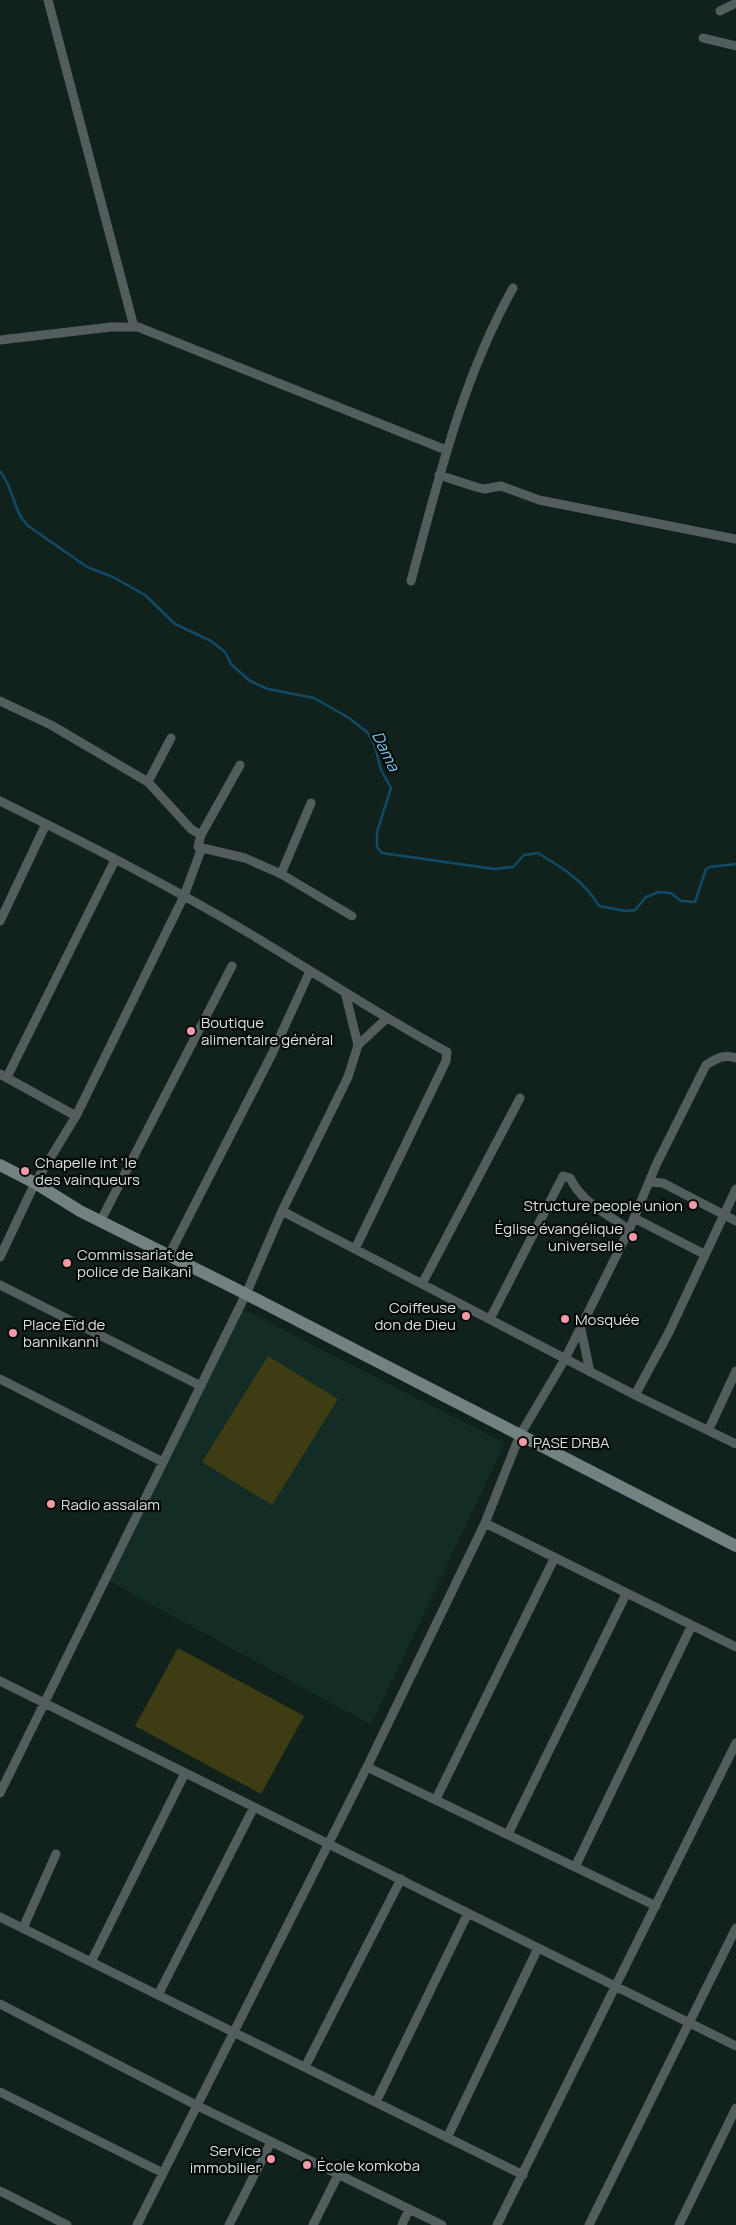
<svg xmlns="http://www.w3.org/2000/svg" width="736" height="2225" font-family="Manrope,sans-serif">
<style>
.built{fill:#132c25}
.garden{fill:#3d3c13}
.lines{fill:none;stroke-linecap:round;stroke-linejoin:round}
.stream{stroke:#114a67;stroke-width:2.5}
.street{stroke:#545d5e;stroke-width:9}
.secondary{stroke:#738182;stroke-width:12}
.poi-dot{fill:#f49aa6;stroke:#040a08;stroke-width:2}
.labels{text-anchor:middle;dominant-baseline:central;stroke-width:4.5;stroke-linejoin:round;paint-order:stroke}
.poi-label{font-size:15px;fill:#d7e1dd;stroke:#040a08;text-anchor:start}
.water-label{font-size:16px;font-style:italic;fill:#80cbf9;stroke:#040a08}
</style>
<rect width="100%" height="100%" fill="#11221d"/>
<path class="built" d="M 243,1309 L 505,1443 L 371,1725 L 109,1581 Z"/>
<path class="garden" d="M 268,1356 L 338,1399 L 272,1505 L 202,1462 Z
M 178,1648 L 304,1716 L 261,1794 L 135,1726 Z"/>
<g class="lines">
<path class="stream" d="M 0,471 C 14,489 13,510 27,525 L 87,567 L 113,577 L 145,595 L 175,624 L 211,641 L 225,652 L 231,664 L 250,681 L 268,689 L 314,698 L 349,718 L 368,733 L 375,746 L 381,770 L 391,788 L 377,832 L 377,847 L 382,853 L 494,869 L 513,867 L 524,855 L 538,853 C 563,868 584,881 599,906 L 626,911 L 635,910 L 646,897 L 659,892 L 671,893 L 681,901 L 695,902 L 706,869 L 710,867 L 736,864"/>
<path class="street" d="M 48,0 L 134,327
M 720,11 L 736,3
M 703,38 L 736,46
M 0,340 L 111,327 L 138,327 L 446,450
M 439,475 L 476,487 L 484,489 L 501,486 L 539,500 L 736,539
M 411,581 C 438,481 462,379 513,288
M 0,701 L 51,725 L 148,782 L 191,829 L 201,835
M 240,765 L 201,835 L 198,847 L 245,858 L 281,874 L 352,916
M 148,782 L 171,738
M 0,801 C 85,843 170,886 252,935 C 317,974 380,1016 447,1052 L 446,1061 L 355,1249
M 281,874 L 311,803
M 0,921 L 46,824
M 345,992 L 358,1045
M 0,1074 L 76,1116
M 7,1077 L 115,860
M 649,1182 L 663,1183 L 736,1221
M 282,1211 L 635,1395 L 736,1444
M 634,1218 L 704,1254
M 100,1222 L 232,966
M 0,1257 L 35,1183 L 76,1116 L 184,896 L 201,850
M 168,1257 L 272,1054 L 310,971
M 422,1284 L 520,1098
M 0,1285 L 201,1386
M 490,1319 L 563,1176 L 570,1178 C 582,1203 608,1214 629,1230
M 581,1329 L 590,1372
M 0,1379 L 163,1462
M 635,1395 L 669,1332 L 736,1189
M 709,1429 L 736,1371
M 485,1523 L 736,1647
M 0,1681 L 736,2046
M 367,1767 L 656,1906
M 0,1793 L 246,1294 L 282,1211 L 348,1077 L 358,1045 L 386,1019
M 436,1799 L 554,1559
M 508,1834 L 626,1594
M 575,1867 L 691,1627
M 0,1917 L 523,2175
M 23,1928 L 56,1854
M 91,1962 L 185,1773
M 158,1995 L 254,1807
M 0,2004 L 198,2106 L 442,2225
M 305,2067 L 401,1879
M 0,2092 L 163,2173
M 376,2102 L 468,1913
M 447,2138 L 538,1948
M 0,2191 L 67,2225
M 137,2225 L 367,1767 L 485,1523 L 520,1435 L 565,1359 L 629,1230 L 656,1165 L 706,1065 C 717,1058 724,1054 736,1058
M 229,2225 L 271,2142
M 313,2225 L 338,2175
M 402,2225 L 409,2209
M 497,2225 L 736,1743
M 589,2225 L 736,1928
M 679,2225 L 736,2108"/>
<path class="secondary" d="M 0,1165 L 35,1183 L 80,1211 L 246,1294 L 736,1546"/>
</g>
<g class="poi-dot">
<circle cx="191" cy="1031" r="5"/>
<circle cx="25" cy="1171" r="5"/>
<circle cx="693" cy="1205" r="5"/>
<circle cx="633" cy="1237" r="5"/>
<circle cx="67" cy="1263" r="5"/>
<circle cx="466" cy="1316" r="5"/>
<circle cx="565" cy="1319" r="5"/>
<circle cx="13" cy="1333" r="5"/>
<circle cx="523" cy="1442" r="5"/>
<circle cx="51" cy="1504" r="5"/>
<circle cx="271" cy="2159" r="5"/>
<circle cx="307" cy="2165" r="5"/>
</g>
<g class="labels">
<g class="poi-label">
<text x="201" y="1022">Boutique<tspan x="201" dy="17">alimentaire général</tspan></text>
<text x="35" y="1162">Chapelle int 'le<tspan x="35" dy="17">des vainqueurs</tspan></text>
<text x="683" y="1205" text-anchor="end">Structure people union</text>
<text x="623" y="1228" text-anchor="end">Église évangélique<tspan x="623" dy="17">universelle</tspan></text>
<text x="77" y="1254">Commissariat de<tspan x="77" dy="17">police de Baikani</tspan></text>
<text x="456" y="1307" text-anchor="end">Coiffeuse<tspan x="456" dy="17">don de Dieu</tspan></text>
<text x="575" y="1319">Mosquée</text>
<text x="23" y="1324">Place Eïd de<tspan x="23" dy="17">bannikanni</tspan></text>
<text x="533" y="1442">PASE DRBA</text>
<text x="61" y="1504">Radio assalam</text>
<text x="261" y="2150" text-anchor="end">Service<tspan x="261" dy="17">immobilier</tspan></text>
<text x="317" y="2165">École komkoba</text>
</g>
<g class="water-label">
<text transform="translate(386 751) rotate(64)">Dama</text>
</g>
</g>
</svg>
